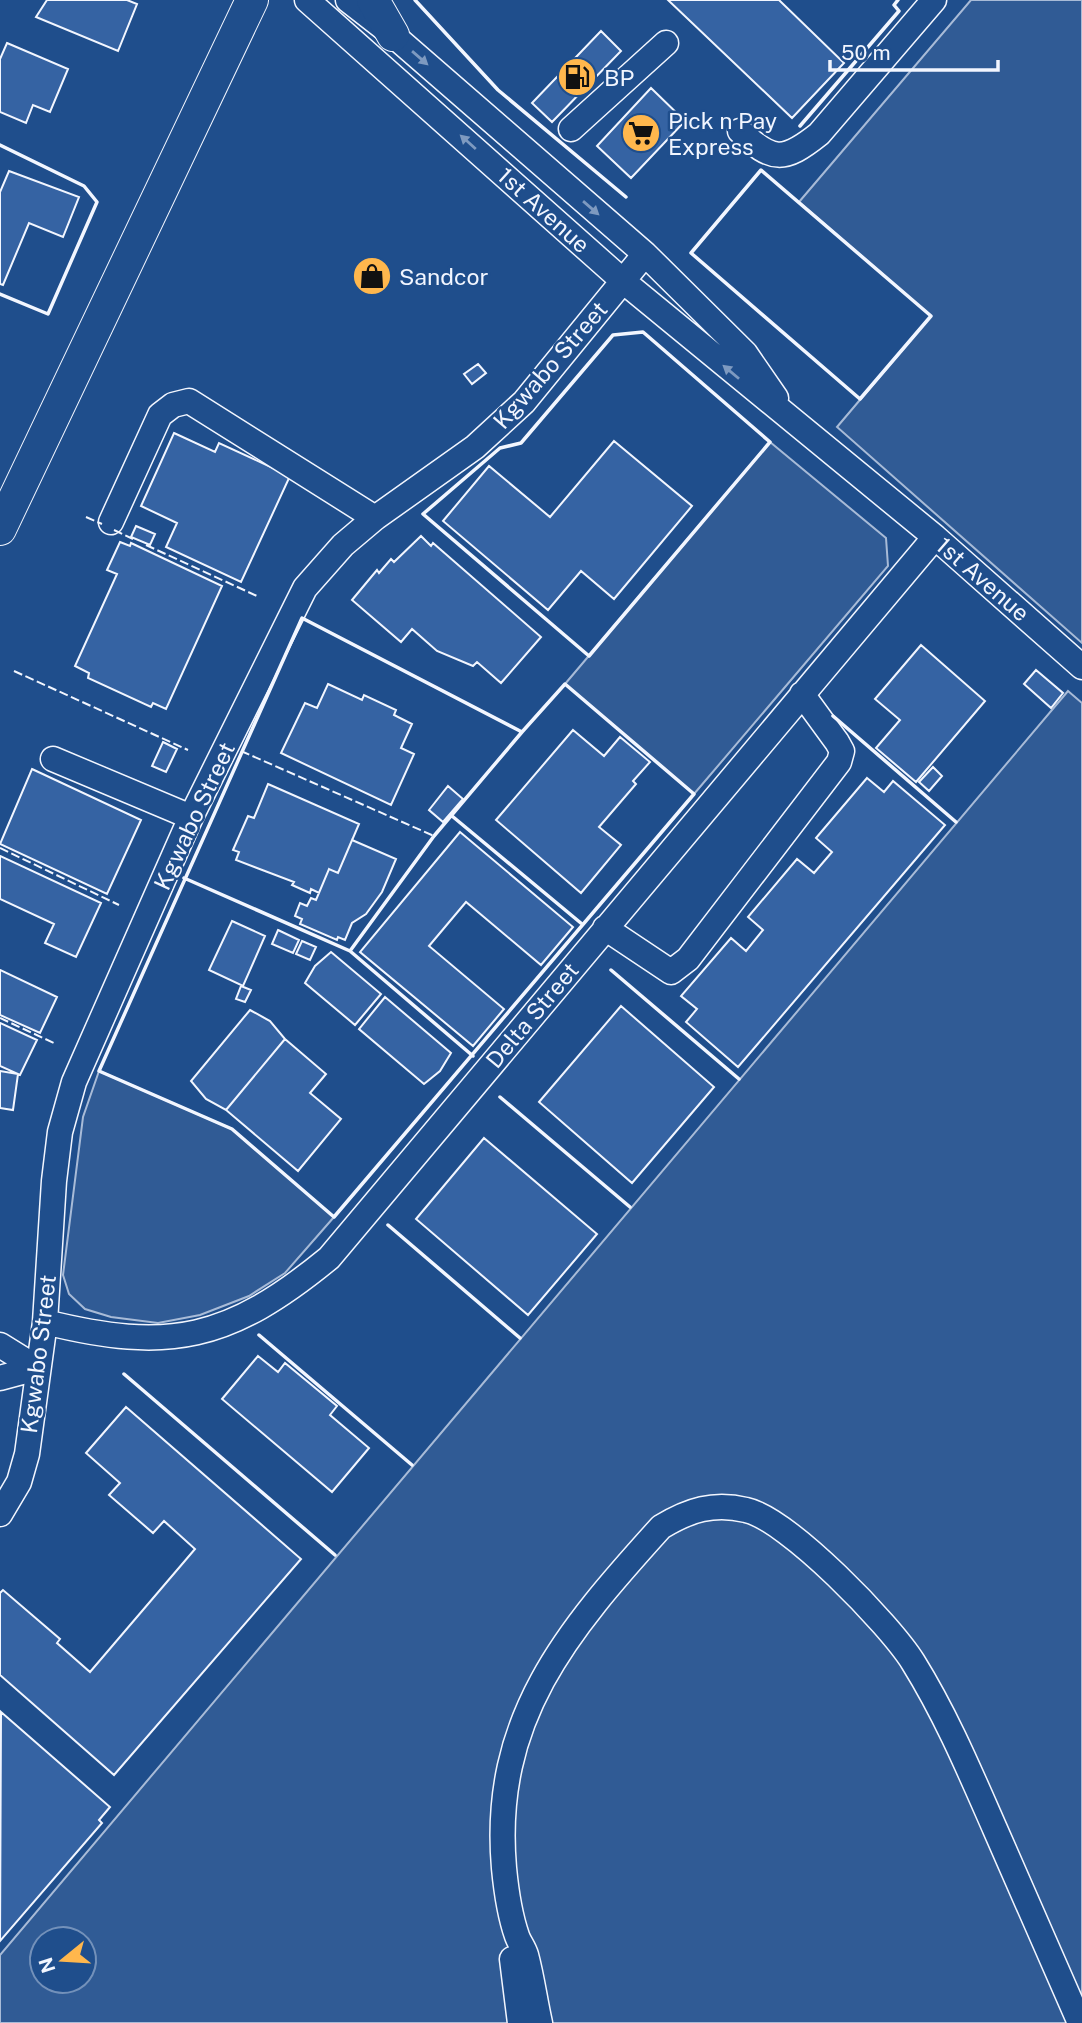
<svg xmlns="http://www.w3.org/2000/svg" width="1082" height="2023" font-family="'Public Sans',sans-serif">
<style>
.built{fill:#305b95;stroke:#a8bbd7;stroke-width:2;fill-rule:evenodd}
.building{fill:#3563a3;stroke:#f2f6ff;stroke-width:2}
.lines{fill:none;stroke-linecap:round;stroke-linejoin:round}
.minor-casing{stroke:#f2f6ff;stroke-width:27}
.major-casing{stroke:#f2f6ff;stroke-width:34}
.minor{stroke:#1f4e8c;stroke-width:24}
.major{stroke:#1f4e8c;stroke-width:32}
.fence{stroke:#f2f6ff;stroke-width:2;stroke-dasharray:9 3.5;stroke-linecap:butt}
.wall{stroke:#f2f6ff;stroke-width:3.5}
.oneway{fill:#7e9ac0}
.labels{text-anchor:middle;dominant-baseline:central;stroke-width:5;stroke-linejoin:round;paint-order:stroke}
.poi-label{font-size:23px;fill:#f2f6ff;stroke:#1f4e8c;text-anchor:start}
.street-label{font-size:23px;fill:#f2f6ff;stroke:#1f4e8c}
</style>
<rect width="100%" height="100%" fill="#1f4e8c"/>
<path class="built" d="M 971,0 L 1082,0 L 1082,643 L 837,427 L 931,316 L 799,202 Z
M 770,442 L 886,538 L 888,566 L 694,794 L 565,684 Z
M 1068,691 L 1082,703 L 1082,2019 L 1075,2023 L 0,2023 L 0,1955 ZM 42,1939 L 84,1939 L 84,1981 L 42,1981 Z
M 99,1071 L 232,1129 L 334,1217 L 285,1273 L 249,1296 L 200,1315 L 158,1323 L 111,1317 L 85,1309 L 69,1294 L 63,1275 L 83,1117 Z"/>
<path class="building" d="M 47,0 L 127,0 L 137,4 L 118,51 L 36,17 Z
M 668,0 L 779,0 L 844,63 L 792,118 Z
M 601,31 L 621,51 L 552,122 L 532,103 Z
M 7,43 L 68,69 L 50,112 L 33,105 L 26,123 L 0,112 L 0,59 Z
M 651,88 L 685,121 L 631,178 L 597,146 Z
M 9,171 L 79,197 L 63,237 L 29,223 L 3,285 L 0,284 L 0,192 Z
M 478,364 L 486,373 L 472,384 L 464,374 Z
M 174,433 L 215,452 L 219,443 L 290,476 L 241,582 L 166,547 L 177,523 L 141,506 Z
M 614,441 L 692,506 L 614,599 L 581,571 L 548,610 L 443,521 L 489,466 L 550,517 Z
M 136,526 L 155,534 L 150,545 L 131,537 Z
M 421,536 L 431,546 L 433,543 L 541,637 L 501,683 L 477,662 L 473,666 L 437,651 L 412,629 L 401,642 L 352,600 L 377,570 L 379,573 L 391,559 L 394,562 Z
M 120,542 L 130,546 L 131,543 L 222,586 L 166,709 L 153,703 L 151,707 L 88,678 L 89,673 L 75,666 L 117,574 L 107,570 Z
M 921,645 L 985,701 L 916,782 L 876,748 L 900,720 L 875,699 Z
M 1036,670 L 1063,693 L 1051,708 L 1024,684 Z
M 328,684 L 362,700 L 364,695 L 396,710 L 394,715 L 412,724 L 401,748 L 414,754 L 391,805 L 281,753 L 305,703 L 317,708 Z
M 573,730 L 604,756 L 620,737 L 650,762 L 633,781 L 636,784 L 599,827 L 621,845 L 581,893 L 496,820 Z
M 163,742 L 177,749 L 166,772 L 152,766 Z
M 933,767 L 942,776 L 929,791 L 919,782 Z
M 32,769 L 141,820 L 107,894 L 0,844 Z
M 867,778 L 884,792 L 893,781 L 945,825 L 738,1067 L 686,1022 L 697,1009 L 681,996 L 731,938 L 746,951 L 763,930 L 748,917 L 797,859 L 814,873 L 832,852 L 816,838 Z
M 268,784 L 359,824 L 338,873 L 329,869 L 319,893 L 311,889 L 310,893 L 292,885 L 294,882 L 236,860 L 239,852 L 233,850 L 248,816 L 254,818 Z
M 448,786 L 463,799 L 443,822 L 429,810 Z
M 460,832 L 573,927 L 541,965 L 466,902 L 429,946 L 504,1009 L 473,1046 L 360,952 Z
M 352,840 L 396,859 L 382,892 L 366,914 L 352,923 L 345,940 L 338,937 L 337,940 L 300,924 L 302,919 L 295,916 L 300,903 L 307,906 L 311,898 L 316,900 L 329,869 L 338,873 Z
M 0,856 L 101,903 L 76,957 L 45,943 L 54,924 L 0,899 Z
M 232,921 L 265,936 L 243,986 L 209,970 Z
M 278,930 L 299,940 L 293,953 L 272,944 Z
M 302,941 L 316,947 L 310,960 L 296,954 Z
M 331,952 L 381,994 L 355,1025 L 305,983 L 315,966 Z
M 0,970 L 57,997 L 40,1033 L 0,1015 Z
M 241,986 L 251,990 L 245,1002 L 236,999 Z
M 385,997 L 451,1053 L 440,1071 L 424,1084 L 359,1029 Z
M 621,1006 L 714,1087 L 632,1183 L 539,1102 Z
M 250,1010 L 270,1021 L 285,1039 L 226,1110 L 206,1099 L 191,1081 Z
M 0,1023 L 37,1040 L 20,1075 L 0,1066 Z
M 285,1039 L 326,1074 L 310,1093 L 341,1119 L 298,1171 L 226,1110 Z
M 0,1071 L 18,1074 L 13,1110 L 0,1108 Z
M 484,1138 L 597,1234 L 528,1315 L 416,1219 Z
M 258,1356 L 278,1372 L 285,1363 L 337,1406 L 330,1415 L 369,1448 L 332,1492 L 222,1399 Z
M 126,1407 L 301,1559 L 114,1775 L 0,1675 L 0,1593 L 3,1590 L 60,1639 L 57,1643 L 90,1672 L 195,1549 L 164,1521 L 153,1533 L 109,1495 L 120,1483 L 86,1453 Z
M 1,1712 L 110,1807 L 99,1820 L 102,1823 L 0,1941 Z"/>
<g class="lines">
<g class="minor-casing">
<path id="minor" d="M 307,0 L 623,281 L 935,537 L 1082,667
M 348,0 L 393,35 L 645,254 L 745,353 L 776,398
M 571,129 L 666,43
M 740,131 C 772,162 784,162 819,134 L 934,0
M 111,522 L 160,415 L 173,405 L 189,401 L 375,518
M 53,759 L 191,817
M 605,928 L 671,972 L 688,959 L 839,762 L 842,751 L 837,742 L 802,694
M 45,1322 C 170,1353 229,1340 329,1258 L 935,537
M 0,1345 L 37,1368
M 0,1378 L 37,1368
M 0,1514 L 19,1482 L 27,1454 L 45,1322 L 54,1181 L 60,1132 L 74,1082 L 191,817 L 305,588 L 343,545 L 375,518 L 475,447 L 524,402 L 645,254
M 512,1959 L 520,2023
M 540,2023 C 535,2001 532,1977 526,1955 C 524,1948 519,1942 517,1936 C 510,1916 506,1889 504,1868 C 491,1719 567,1631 661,1527 C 689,1510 714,1502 746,1510 C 788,1519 890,1625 913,1662 C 946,1715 970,1772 995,1829 C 1023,1893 1051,1958 1080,2023"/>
</g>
<g class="major-casing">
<path id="major" d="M 373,0 L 393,35
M 0,529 L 252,0"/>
</g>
<use href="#minor" class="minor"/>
<use href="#major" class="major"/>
<path class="fence" d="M 86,517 L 102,524
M 114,530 L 133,539
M 146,545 L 257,596
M 14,671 L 188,750
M 241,751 L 434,836
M 0,848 L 119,905
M 0,1018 L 54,1043"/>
<path class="wall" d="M 415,0 L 498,90 L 626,197
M 800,126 L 899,11 L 894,5 L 898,0
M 0,145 L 84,186 L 97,202 L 48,314 L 0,294
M 761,170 L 931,316 L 860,399 L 691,253 Z
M 643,332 L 770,442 L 589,656 L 423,514 L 500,448 L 521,443 L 613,335 Z
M 302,618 L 522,732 L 565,684 L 694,794 L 334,1217 L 232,1129 L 99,1071 Z
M 833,716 L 956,822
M 452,816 L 582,924
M 184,878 L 350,951
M 611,970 L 739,1079
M 473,1056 L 350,951 L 434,836 L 522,732
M 500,1097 L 630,1207
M 388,1225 L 520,1338
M 259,1335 L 412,1465
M 124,1374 L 335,1555"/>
</g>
<defs><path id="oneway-solid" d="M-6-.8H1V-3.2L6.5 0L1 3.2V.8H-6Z" transform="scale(1.75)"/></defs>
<g class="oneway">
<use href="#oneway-solid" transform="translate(420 58) rotate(41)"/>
<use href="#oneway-solid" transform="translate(468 142) rotate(-138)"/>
<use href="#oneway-solid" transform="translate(591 208) rotate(41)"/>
<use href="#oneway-solid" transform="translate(731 372) rotate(-140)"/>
</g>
<defs>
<g id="fuel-disc" transform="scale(2.0125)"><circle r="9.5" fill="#ffb74d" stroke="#1f4e8c"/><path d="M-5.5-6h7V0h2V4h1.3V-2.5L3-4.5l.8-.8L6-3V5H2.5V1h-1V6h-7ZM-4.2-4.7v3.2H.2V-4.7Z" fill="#111"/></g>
<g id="supermarket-disc" transform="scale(2.0125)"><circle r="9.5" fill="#ffb74d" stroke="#1f4e8c"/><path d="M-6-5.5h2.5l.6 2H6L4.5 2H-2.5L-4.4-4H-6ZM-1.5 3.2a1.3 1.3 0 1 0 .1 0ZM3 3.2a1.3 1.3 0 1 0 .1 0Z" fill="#111"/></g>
<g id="shop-disc" transform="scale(2.0125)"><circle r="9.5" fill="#ffb74d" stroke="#1f4e8c"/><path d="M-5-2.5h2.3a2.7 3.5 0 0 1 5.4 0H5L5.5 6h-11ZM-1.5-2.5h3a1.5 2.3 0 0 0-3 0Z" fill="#111"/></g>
</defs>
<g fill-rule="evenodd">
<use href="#fuel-disc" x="577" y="77"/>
<use href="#supermarket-disc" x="641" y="133"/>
<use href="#shop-disc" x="372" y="276"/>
</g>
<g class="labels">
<g class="poi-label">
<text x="604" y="77">BP</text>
<text x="668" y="120">Pick n Pay<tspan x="668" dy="26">Express</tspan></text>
<text x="399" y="276">Sandcor</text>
</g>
<g class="street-label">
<text transform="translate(544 210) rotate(42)">1st Avenue</text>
<text transform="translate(550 365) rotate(-49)">Kgwabo Street</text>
<text transform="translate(983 579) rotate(41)">1st Avenue</text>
<text transform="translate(194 816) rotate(-65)">Kgwabo Street</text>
<text transform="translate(532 1015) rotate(-50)">Delta Street</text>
<text transform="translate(38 1354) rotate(-83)">Kgwabo Street</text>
</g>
</g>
<g transform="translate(63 1960) rotate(252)"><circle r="33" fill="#1f4e8c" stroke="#7391ba" stroke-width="2"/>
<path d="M0-5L12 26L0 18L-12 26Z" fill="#ffb74d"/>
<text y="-10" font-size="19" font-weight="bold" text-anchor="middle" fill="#f2f6ff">N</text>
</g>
<path d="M830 60v10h168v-10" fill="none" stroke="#f2f6ff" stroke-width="3.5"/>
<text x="841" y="60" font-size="21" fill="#f2f6ff" stroke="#1f4e8c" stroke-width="5" paint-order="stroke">50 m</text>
</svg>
